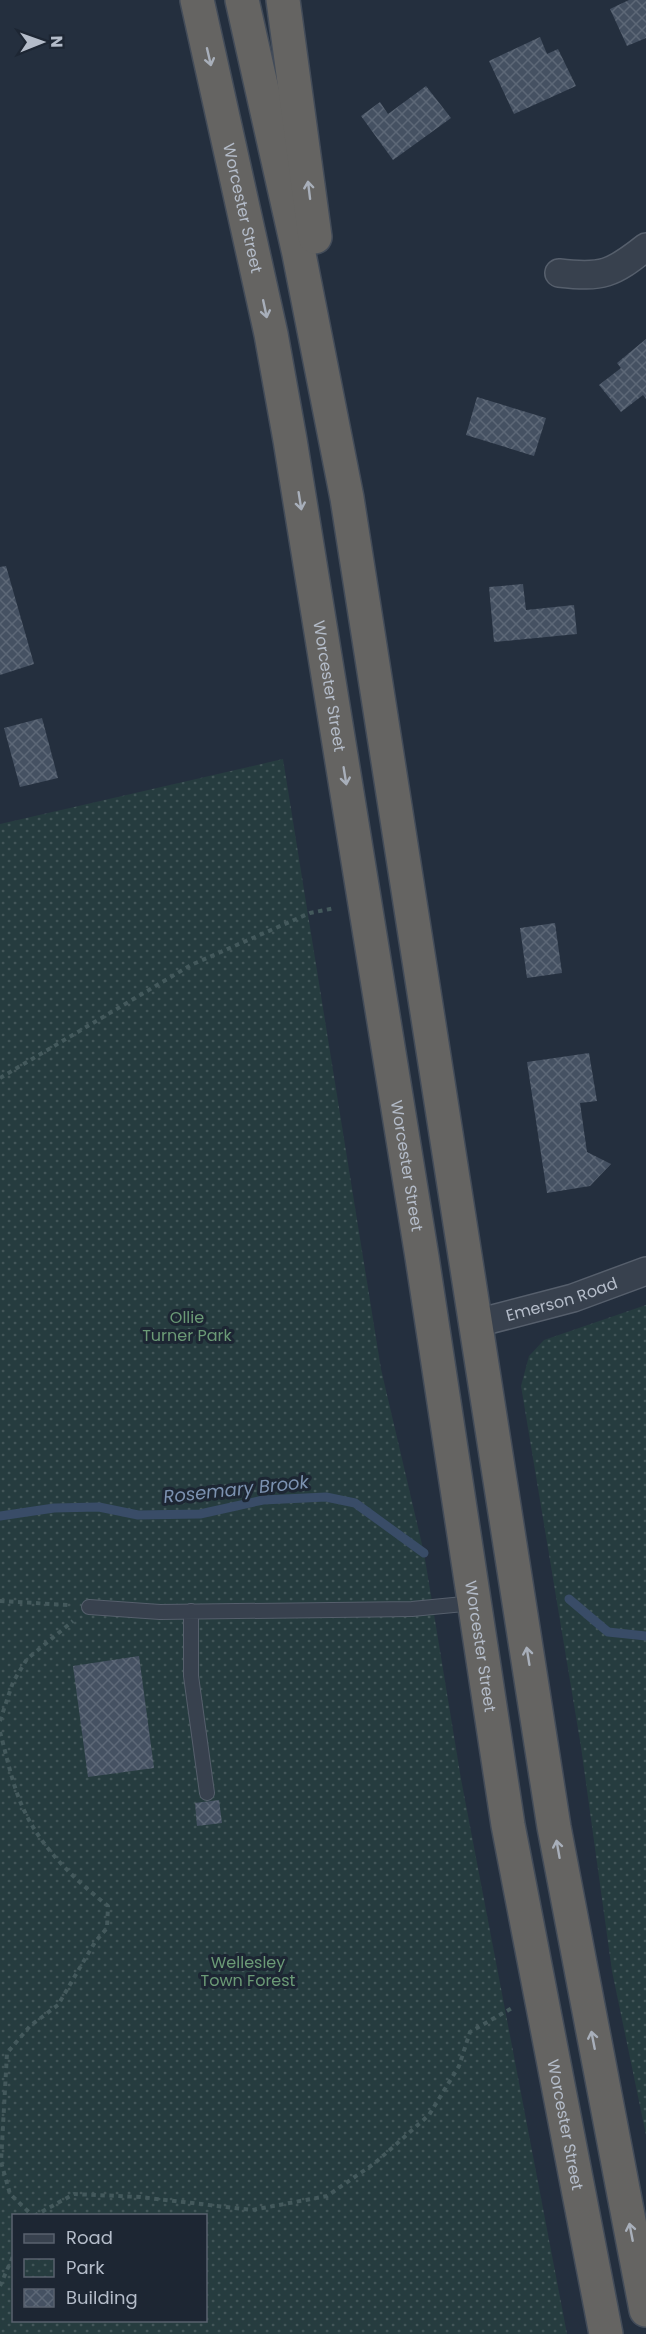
<svg xmlns="http://www.w3.org/2000/svg" width="646" height="2334" font-family="Poppins,sans-serif">
<style>
.park{fill:url(#park-dots);fill-rule:evenodd}
.lines{fill:none;stroke-linecap:round;stroke-linejoin:round}
.stream{stroke:#394c67;stroke-width:9}
.building{fill:url(#building-cross-hatch)}
.service-casing{stroke:#565f6c;stroke-width:16}
.minor-casing{stroke:#565f6c;stroke-width:30}
.trunk-casing{stroke:#434c59;stroke-width:36}
.path{stroke:#44595c;stroke-width:4;stroke-dasharray:4.5 4.5;stroke-linecap:butt}
.service{stroke:#38414e;stroke-width:14}
.minor{stroke:#38414e;stroke-width:27}
.trunk{stroke:#656462;stroke-width:33}
.oneway{stroke:#a8afba}
.labels{text-anchor:middle;dominant-baseline:central;stroke-width:6;stroke-linejoin:round;paint-order:stroke}
.street-label{font-size:16px;fill:#b4bcc9;stroke:#1d2633}
.park-label{font-size:16px;fill:#6b9a76;stroke:#1d2633}
.water-label{font-size:18px;font-style:italic;fill:#7c92b1;stroke:#1d2633}
</style>
<defs>
<pattern id="park-dots" width="8" height="8" patternUnits="userSpaceOnUse" patternTransform="scale(1.5)"><rect width="8" height="8" fill="#263c3f"/><path d="M2 2h.1M6 6h.1" fill="none" stroke="#435659" stroke-width="1.8" stroke-linecap="round"/></pattern>
<pattern id="building-cross-hatch" width="8" height="8" patternUnits="userSpaceOnUse" patternTransform="scale(1.5)"><rect width="8" height="8" fill="#455162"/><path d="M0 0l8 8M0 8l8-8" fill="none" stroke="#5d6877"/></pattern>
</defs>
<rect width="100%" height="100%" fill="#242f3e"/>
<path class="park" d="M 283,759 L 381,1369 L 424,1553 L 461,1779 L 567,2334 L 0,2334 L 0,824 ZM 14,2216 L 206,2216 L 206,2320 L 14,2320 Z
M 646,1305 L 646,2135 L 612,1971 L 581,1747 L 521,1386 L 529,1356 L 544,1340 Z"/>
<g class="lines">
<path class="stream" d="M 0,1516 L 54,1508 L 99,1507 L 138,1515 L 200,1514 L 263,1500 L 326,1497 L 355,1503 L 424,1553
M 569,1599 L 608,1632 L 646,1636"/>
</g>
<path class="building" d="M 629,0 L 646,0 L 646,38 L 627,46 L 610,9 Z
M 540,37 L 547,54 L 558,49 L 576,86 L 514,114 L 489,61 Z
M 426,86 L 451,118 L 393,160 L 361,116 L 380,102 L 388,114 Z
M 646,339 L 646,399 L 643,395 L 621,412 L 599,385 L 621,368 L 617,363 Z
M 477,397 L 546,418 L 534,456 L 466,435 Z
M 6,566 L 34,664 L 0,675 L 0,567 Z
M 523,584 L 526,610 L 574,605 L 577,634 L 494,642 L 489,587 Z
M 42,718 L 58,778 L 20,787 L 4,728 Z
M 555,923 L 562,973 L 527,978 L 520,928 Z
M 589,1053 L 597,1101 L 580,1103 L 587,1152 L 611,1164 L 590,1186 L 547,1193 L 527,1062 Z
M 139,1656 L 154,1768 L 88,1777 L 73,1666 Z
M 219,1800 L 222,1823 L 197,1826 L 195,1803 Z"/>
<g class="lines">
<g class="service-casing">
<path id="service" d="M 89,1607 L 160,1612 L 412,1609 L 474,1603
M 191,1611 L 191,1676 L 207,1793"/>
</g>
<g class="minor-casing">
<g id="minor">
<path d="M 559,273 C 603,278 612,274 646,247"/>
<path id="s1" d="M 477,1323 L 573,1298 L 646,1271"/>
</g>
</g>
<g class="trunk-casing">
<g id="trunk">
<path id="s2" d="M 197,0 L 271,334 L 290,440 L 422,1257 L 508,1825 L 606,2334"/>
<path d="M 242,0 L 299,254 L 347,498 L 554,1827 L 646,2310"/>
<path d="M 283,0 L 315,237"/>
</g>
</g>
<path class="path" d="M 0,1078 L 191,965 L 310,913 L 335,908
M 0,1601 L 68,1605
M 0,1721 L 13,1682 L 27,1659 L 73,1621
M 0,1732 C 7,1757 12,1784 23,1808 C 41,1848 74,1879 108,1906 L 107,1928 L 95,1942 L 58,2005 L 30,2026 L 7,2053 L 1,2162 L 10,2194 L 33,2216
M 34,2216 L 74,2194 L 140,2197 L 252,2210 L 327,2196 L 375,2163 L 429,2115 L 459,2066 L 470,2032 L 512,2008
M 0,2286 L 14,2254"/>
<use href="#service" class="service"/>
<use href="#minor" class="minor"/>
<use href="#trunk" class="trunk"/>
</g>
<defs><path id="oneway-shaft" d="M-6 0H5M1.5-3L5.5 0L1.5 3" fill="none" stroke-width="1.6" stroke-linecap="round" stroke-linejoin="round" transform="scale(1.5)"/></defs>
<g class="oneway">
<use href="#oneway-shaft" transform="translate(209 57) rotate(77)"/>
<use href="#oneway-shaft" transform="translate(309 190) rotate(-97)"/>
<use href="#oneway-shaft" transform="translate(265 309) rotate(78)"/>
<use href="#oneway-shaft" transform="translate(300 501) rotate(81)"/>
<use href="#oneway-shaft" transform="translate(345 776) rotate(81)"/>
<use href="#oneway-shaft" transform="translate(528 1656) rotate(-99)"/>
<use href="#oneway-shaft" transform="translate(558 1849) rotate(-100)"/>
<use href="#oneway-shaft" transform="translate(593 2040) rotate(-101)"/>
<use href="#oneway-shaft" transform="translate(631 2232) rotate(-101)"/>
</g>
<g class="labels">
<g class="street-label">
<text stroke="none"><textPath href="#s2" startOffset="213">Worcester Street</textPath></text>
<text stroke="none"><textPath href="#s2" startOffset="699">Worcester Street</textPath></text>
<text stroke="none"><textPath href="#s2" startOffset="1185">Worcester Street</textPath></text>
<text stroke="none"><textPath href="#s1" startOffset="88">Emerson Road</textPath></text>
<text stroke="none"><textPath href="#s2" startOffset="1671">Worcester Street</textPath></text>
<text stroke="none"><textPath href="#s2" startOffset="2157">Worcester Street</textPath></text>
</g>
<g class="park-label">
<text x="187" y="1317">Ollie<tspan x="187" dy="18">Turner Park</tspan></text>
<text x="248" y="1962">Wellesley<tspan x="248" dy="18">Town Forest</tspan></text>
</g>
<g class="water-label">
<text transform="translate(236 1489) rotate(-6)">Rosemary Brook</text>
</g>
</g>
<rect x="12" y="2214" width="195" height="108" fill="#1d2633" stroke="#59626f" stroke-width="1.5"/>
<rect x="24" y="2234" width="30" height="9" fill="#38414e" stroke="#59626f" stroke-width="1.5"/>
<text x="66" y="2244" font-size="18" fill="#b4bcc9">Road</text>
<rect x="24" y="2259" width="30" height="18" fill="url(#park-dots)" stroke="#59626f" stroke-width="1.5"/>
<text x="66" y="2274" font-size="18" fill="#b4bcc9">Park</text>
<rect x="24" y="2289" width="30" height="18" fill="url(#building-cross-hatch)" stroke="#59626f" stroke-width="1.5"/>
<text x="66" y="2304" font-size="18" fill="#b4bcc9">Building</text>
<g transform="translate(42 42) rotate(89)" stroke="#1d2633" stroke-width="4.5" paint-order="stroke">
<path d="M0-4.5L10 22L0 15L-10 22Z" fill="#b4bcc9"/>
<text y="-9" font-size="16" font-weight="bold" text-anchor="middle" fill="#b4bcc9">N</text>
</g>
</svg>
